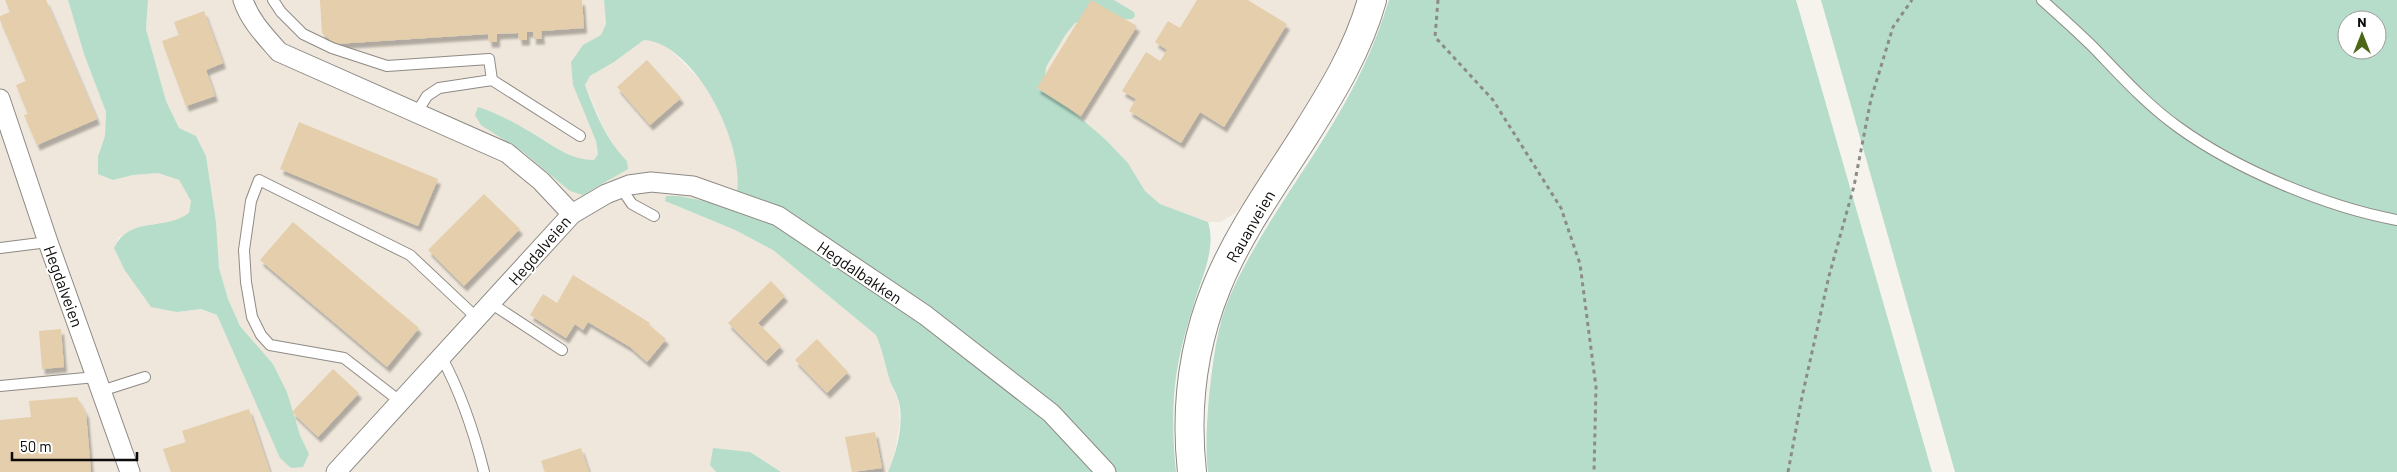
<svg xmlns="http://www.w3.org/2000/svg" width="2397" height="472" font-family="Barlow,sans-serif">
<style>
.built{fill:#efe7db}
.green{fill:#b5ddca;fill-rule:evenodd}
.building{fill:#e4ceab;filter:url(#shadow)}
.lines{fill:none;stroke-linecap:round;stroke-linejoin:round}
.lane-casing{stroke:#8e8a85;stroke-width:12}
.street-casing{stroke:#8e8a85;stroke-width:21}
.secondary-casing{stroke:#8e8a85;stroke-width:30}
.path{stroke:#8d8b87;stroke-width:3;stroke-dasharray:4 4;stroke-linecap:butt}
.lane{stroke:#fff;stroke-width:10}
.street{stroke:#fff;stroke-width:19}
.secondary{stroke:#fff;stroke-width:28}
.labels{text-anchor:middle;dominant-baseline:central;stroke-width:4;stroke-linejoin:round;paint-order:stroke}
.street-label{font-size:16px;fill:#0c0b09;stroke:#fff}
</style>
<defs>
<filter id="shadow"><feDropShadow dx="3" dy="5.5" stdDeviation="1" flood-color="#0004"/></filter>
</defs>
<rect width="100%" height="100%" fill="#f6f3ed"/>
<path class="built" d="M 0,0 L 68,0 L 84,54 L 106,112 L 105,136 L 98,156 L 113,180 L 133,175 L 158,173 L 179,180 L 191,201 L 189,213 L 180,220 L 154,224 L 119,237 L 114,248 L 124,269 L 177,312 L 201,309 L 217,315 L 255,401 L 309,454 L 300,435 L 287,392 L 273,364 L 240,326 L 228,299 L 219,268 L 216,222 L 206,156 L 196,136 L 179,128 L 166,101 L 146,29 L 148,0 L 604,0 L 606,24 L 601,35 L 583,45 L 573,85 L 596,141 L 598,154 L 594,160 L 583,160 L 563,152 L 528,130 L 490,111 L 503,139 L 583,195 L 609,181 L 627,161 L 618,152 L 603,127 L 585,85 L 590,76 L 614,62 L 644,40 L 657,41 L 673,52 L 702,82 L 721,111 L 734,150 L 739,186 L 736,197 L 719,204 L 704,201 L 674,205 L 735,230 L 773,250 L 876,335 L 885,354 L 890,382 L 898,400 L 900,422 L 893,462 L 888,472 L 781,472 L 750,452 L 713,449 L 710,465 L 716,472 L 0,472 Z
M 1114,0 L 1357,0 L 1347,32 L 1300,120 L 1252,194 L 1235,213 L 1221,222 L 1208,222 L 1160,204 L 1145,191 L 1128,163 L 1105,139 L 1049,91 L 1045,78 L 1046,67 L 1066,34 L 1075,23 L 1134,12 Z"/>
<path class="green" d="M 68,0 L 148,0 L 146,29 L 166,101 L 179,128 L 196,136 L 206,156 L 216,222 L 219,268 L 228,299 L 240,326 L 273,364 L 287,392 L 300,435 L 309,454 L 303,467 L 291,468 L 280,458 L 217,315 L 201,309 L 177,312 L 151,307 L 124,269 L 114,248 C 129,216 165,231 189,213 L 191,201 L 179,180 L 158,173 L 133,175 L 113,180 L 98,174 L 98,156 L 105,136 L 106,112 L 84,54 Z
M 604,0 L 1114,0 L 1134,12 L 1135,16 L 1132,19 L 1083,21 L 1075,23 L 1066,34 L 1046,67 L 1045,78 L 1049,91 L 1105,139 L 1128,163 L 1145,191 L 1160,204 L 1208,222 C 1217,250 1200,280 1193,307 C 1185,332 1178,358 1175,385 C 1172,414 1173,443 1176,472 L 888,472 C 897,452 905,420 898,399 C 896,392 892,387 890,381 C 885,365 883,351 876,335 L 773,250 L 735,230 L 665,201 L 666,196 L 679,196 L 719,204 L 736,197 C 748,149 696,43 644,40 L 614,62 L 590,76 L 585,85 C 595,112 606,140 627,161 L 628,169 L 583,195 L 570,191 L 523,152 L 481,125 L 475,115 L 478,107 C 495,112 511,121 527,130 C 549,142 568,160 594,160 L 598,154 L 596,141 L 573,85 L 571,62 L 583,45 L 601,35 L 606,24 Z
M 1389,0 L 1796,0 L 1932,472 L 1208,472 C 1205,447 1207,421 1209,396 C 1213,363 1216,328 1230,296 C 1263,221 1318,157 1355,84 C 1369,57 1380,29 1389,0 Z
M 1821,0 L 2397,0 L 2397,472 L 1955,472 ZM 2347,20 L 2377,20 L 2377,50 L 2347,50 Z
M 713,448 L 750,452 L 781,472 L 716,472 L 710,465 Z"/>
<path class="building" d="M 5,0 L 46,0 L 97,119 L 37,145 L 24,115 L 28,114 L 16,85 L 26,81 L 0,20 L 0,16 L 10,12 Z
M 320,0 L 582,0 L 584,28 L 541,31 L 542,39 L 533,39 L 533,32 L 527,32 L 527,40 L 519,40 L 518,33 L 497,34 L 497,42 L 489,42 L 488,34 L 335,44 L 322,33 Z
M 1091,0 L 1137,26 L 1081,116 L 1037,88 Z
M 1197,0 L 1248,0 L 1287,24 L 1224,127 L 1200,112 L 1181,143 L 1129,111 L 1136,99 L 1122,91 L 1146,52 L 1160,61 L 1167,50 L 1155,42 L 1168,21 L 1180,28 Z
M 204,11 L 223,63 L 206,70 L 215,96 L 186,106 L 162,41 L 179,35 L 174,22 Z
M 647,60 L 681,98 L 650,125 L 617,87 Z
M 299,122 L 438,179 L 418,226 L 280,169 Z
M 484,194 L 520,229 L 464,286 L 428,250 Z
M 293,222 L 419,328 L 387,367 L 260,260 Z
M 573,275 L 650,323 L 649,325 L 666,339 L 647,362 L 630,347 L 588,322 L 583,330 L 575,324 L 566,338 L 530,315 L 543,294 L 557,303 Z
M 771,281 L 785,296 L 758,323 L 781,346 L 766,361 L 728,323 Z
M 61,329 L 64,367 L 42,369 L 39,331 Z
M 817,339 L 848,372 L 827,393 L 795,360 Z
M 333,369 L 359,393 L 318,437 L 292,412 Z
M 77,397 L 86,413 L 91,472 L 0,472 L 0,420 L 31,417 L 29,401 Z
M 249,409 L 270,472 L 171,472 L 163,449 L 186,442 L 182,431 Z
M 875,432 L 882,468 L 852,472 L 845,437 Z
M 581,448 L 589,472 L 545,472 L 541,461 Z"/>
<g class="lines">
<g class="lane-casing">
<path id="lane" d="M 273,0 L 281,12 L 303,34 L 332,48 L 387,66 L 489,59 L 492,80 L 439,88 L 427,96 L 417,112
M 2042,0 C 2060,16 2078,32 2095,49 C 2121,76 2147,105 2178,127 C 2236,169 2326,207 2397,220
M 492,80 L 580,136
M 621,188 L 632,204 L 654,216
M 0,248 L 48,242
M 492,304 L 562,350
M 442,358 C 462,395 474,432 484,472
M 0,386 L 96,377
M 101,391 L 145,377
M 401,402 L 344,358 L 270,345 L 261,335 L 252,317 L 246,282 L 244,250 L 251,201 L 259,180 L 410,255 L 478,319"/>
</g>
<g class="street-casing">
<path id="street" d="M 243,0 C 250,21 265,36 279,52 L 507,153 L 541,181 L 572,214 L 336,472
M 0,99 L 48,242 L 130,472
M 572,214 L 606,194 L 629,185 L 651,182 L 693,186 L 778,216 L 925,315 L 1051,413 L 1106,472"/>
</g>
<g class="secondary-casing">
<path id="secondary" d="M 1192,472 C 1185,409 1193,345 1217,286 C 1239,232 1274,184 1305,135 C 1332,92 1358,50 1372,0"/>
</g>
<path class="path" d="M 1438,0 L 1435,37 L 1493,100 L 1561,208 L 1580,264 L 1596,387 L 1594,472
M 1788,472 L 1802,397 L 1829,276 L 1854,186 L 1871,99 L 1893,27 L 1912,0"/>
<use href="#lane" class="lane"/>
<use href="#street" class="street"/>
<use href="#secondary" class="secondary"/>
</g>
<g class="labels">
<g class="street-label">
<text transform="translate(1250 226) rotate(-60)">Rauanveien</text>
<text transform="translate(539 250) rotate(-49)">Hegdalveien</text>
<text transform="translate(860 272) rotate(34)">Hegdalbakken</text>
<text transform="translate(64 286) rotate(70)">Hegdalveien</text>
</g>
</g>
<g transform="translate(2362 35)"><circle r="24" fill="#ffffff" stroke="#9e9d9d"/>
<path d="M0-4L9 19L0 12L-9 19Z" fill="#4c6618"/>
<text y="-8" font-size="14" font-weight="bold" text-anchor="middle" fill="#0c0b09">N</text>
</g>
<path d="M12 452v8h125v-8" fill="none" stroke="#0c0b09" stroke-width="2.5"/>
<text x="20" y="452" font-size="15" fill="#0c0b09" stroke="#ffffff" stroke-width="4" paint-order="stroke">50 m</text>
</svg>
